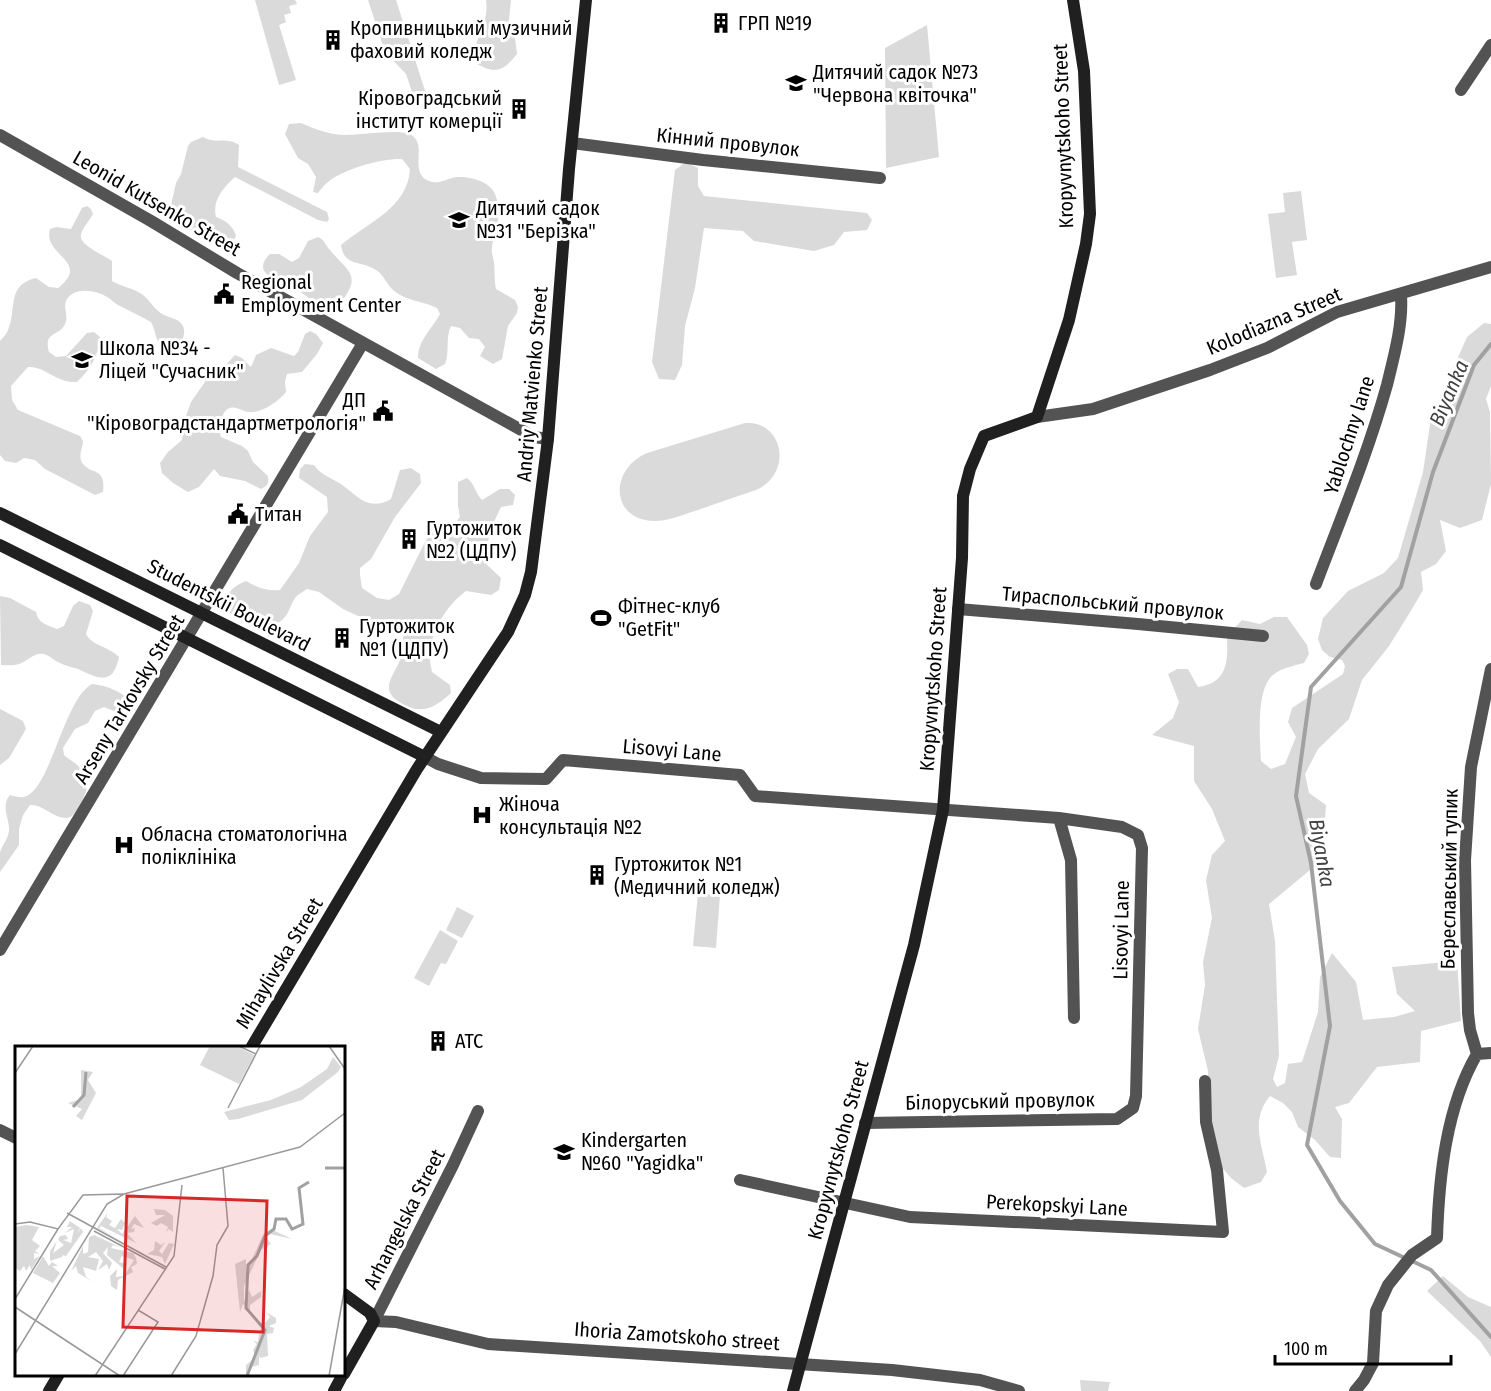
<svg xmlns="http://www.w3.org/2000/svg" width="1491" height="1391" font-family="'Fira Sans Condensed',sans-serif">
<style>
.green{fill:#dadada}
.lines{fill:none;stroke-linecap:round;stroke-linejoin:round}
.stream{stroke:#a1a1a1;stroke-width:4}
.street{stroke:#535353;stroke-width:12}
.secondary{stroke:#202020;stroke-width:12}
.labels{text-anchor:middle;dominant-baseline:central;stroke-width:6;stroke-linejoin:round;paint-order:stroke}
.poi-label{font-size:20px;fill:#000;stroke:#fff;text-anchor:start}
.street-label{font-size:20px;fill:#000;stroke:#fff}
.water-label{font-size:21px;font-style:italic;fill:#424242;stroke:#fff}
.inset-river{fill:none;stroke:#a1a1a1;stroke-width:3}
.inset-road{fill:none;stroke:#999;stroke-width:1.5}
.view{fill:#d62828;fill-opacity:0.15;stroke:#d62828;stroke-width:3}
.inset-edge{fill:none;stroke:#000;stroke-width:3}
</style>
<rect width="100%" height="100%" fill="#fff"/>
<path class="green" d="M 255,0 L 295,0 L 297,4 L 289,6 L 291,13 L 284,15 L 286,22 L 279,25 L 296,80 L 279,85 Z
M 368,0 L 396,0 L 427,97 L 415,101 L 406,74 L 385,52 Z
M 486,0 L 511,0 L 508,29 L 515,38 L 517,54 C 504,70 496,75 477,64 C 471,35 490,26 486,0 Z
M 927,25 L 939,157 L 886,168 L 885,48 Z
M 301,123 C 315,129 330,135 345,135 C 361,135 397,129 409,134 C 430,143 407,172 429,181 C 438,185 446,179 456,177 C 469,176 490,181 495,194 C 504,218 494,227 492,248 C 491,252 493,257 494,262 C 495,271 494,279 496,289 L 515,300 L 518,307 L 517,313 L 508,326 L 502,359 L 493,364 L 480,356 L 485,347 L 479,339 L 469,338 L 460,328 L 451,326 C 445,339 450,351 445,364 L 436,369 L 418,358 C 418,340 432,329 440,314 L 437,308 C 423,301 407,301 394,291 C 387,285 384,275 376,270 C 361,260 344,267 341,245 C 367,223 408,208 410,169 L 402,159 C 383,158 343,169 328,182 C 324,185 321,189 318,193 L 313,192 L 316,177 L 308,164 L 298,158 L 285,134 L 289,124 Z
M 203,137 C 217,145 224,136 239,145 L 238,167 L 327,212 L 329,219 L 327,222 L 318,220 L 235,177 C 223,188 212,200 216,217 C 226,221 232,225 236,235 C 235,239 232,244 227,245 C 215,247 175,223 169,214 L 176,183 L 181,174 L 188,146 L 191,142 Z
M 686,162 L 698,168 L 698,186 L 704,196 L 867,213 L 872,220 L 867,230 L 844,232 L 834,245 L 814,251 L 754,241 L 743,231 L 704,228 L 695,288 L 685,326 L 682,365 L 675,380 L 659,379 L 652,362 L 675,170 Z
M 1301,191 L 1307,240 L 1292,242 L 1297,275 L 1276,278 L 1268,214 L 1285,212 L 1283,193 Z
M 87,206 L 91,209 L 93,214 C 90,220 82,228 81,235 C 79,245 104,255 112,261 L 112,281 C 122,287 134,288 143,295 C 151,301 154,310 164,315 C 168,317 173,318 177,320 C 191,328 182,345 172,351 C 152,342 159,338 151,322 C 141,316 129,311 118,305 C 114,303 111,299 107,297 C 96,290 73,286 66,301 C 63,309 69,316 65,324 C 59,337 43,331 49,352 L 56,357 L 66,356 L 87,333 L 94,332 L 100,337 C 99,355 90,370 77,382 C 55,383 46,366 28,367 L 11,386 L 12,400 L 18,410 L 80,436 L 83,441 C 83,448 77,456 83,464 C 92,475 106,467 103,492 L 95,495 L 45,469 L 35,460 L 24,458 L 16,463 L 5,461 L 0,455 L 0,341 C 23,321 0,286 36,278 L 49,287 L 58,288 C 92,261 42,256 50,229 L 56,227 L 71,229 L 82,208 Z
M 318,237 C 325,240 325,245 330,250 C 350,274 363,275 338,306 L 321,307 C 313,302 306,295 297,290 C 284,281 248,276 270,254 L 279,254 L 292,262 L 299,258 L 308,241 Z
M 1484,323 L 1491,324 L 1491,386 L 1486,399 L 1490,412 L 1491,484 L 1482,520 L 1460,528 L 1440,520 L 1446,551 L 1436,564 L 1421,572 L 1423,590 L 1409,614 L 1389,646 L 1362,680 L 1349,719 L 1318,749 L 1305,774 L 1309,793 L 1326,805 L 1322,860 L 1269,904 L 1275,941 L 1279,1056 L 1273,1079 L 1277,1087 L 1285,1083 L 1288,1064 L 1302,1062 L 1318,1012 L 1320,977 L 1332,953 L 1356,982 L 1363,1020 L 1394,1017 L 1415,1011 L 1397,994 L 1392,967 L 1457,961 L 1461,1021 L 1421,1031 L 1420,1062 L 1377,1067 L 1349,1103 L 1335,1107 L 1342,1119 L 1341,1158 L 1330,1157 L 1315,1140 L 1298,1127 L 1292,1112 L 1283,1103 L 1270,1096 C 1250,1120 1262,1144 1267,1172 L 1261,1182 L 1244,1188 L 1231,1178 L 1219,1164 L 1210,1126 L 1208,1071 L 1198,1029 L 1205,985 L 1203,962 L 1212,918 L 1206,880 L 1212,855 L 1225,841 L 1212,809 L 1194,781 L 1194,746 L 1152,735 L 1173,718 L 1179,702 L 1168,674 L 1177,669 L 1188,669 L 1198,687 C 1228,683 1228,661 1227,636 L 1242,620 L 1260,624 L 1274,617 L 1287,617 L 1307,645 L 1309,654 L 1304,663 C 1293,666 1277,669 1270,678 C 1256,695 1260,740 1261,761 L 1271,769 L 1285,764 L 1296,737 L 1288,722 L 1292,708 L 1343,674 L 1345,666 L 1342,660 L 1330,657 L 1322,650 L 1318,639 L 1323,618 L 1348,591 L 1384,573 L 1398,558 L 1423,472 L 1431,418 L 1467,337 Z
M 310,331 L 316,334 L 323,343 L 317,354 L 302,372 L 287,374 L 285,382 L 286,392 C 278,402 262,413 249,412 C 243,412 237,406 230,408 C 221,410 218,430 221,437 L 242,446 L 248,451 L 253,462 L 268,476 C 269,483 268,486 261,489 L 245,481 L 220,476 L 214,469 L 199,487 L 188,492 L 173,483 L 162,473 L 160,463 L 168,452 L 182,440 L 184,422 L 191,402 L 207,379 L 225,366 L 235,355 L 242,358 L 251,367 L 256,355 L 271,348 L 294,356 L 298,352 L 305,334 Z
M 745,423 C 783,420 794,473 756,490 C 735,497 715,504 695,511 C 682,515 668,521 655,521 C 611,521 608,470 647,453 Z
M 305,464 L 314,465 C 322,476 330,477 341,484 C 358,496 368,512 391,499 L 400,470 L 411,468 L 420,474 L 421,483 L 395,517 L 371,559 L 360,568 L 360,575 L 362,588 L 377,598 L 389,600 L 399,594 L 425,542 L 432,532 L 451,528 L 460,517 L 458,506 L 458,482 L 467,478 C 475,484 475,493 482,500 L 500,489 L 509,489 L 515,495 L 513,505 L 501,507 L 492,526 L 483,561 L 501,578 L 499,590 L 491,595 L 466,591 C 447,605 432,629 430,652 C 429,659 431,666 432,672 L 450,685 L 451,693 C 439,704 426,714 409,707 C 370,690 399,675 403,650 C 404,646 403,640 403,636 L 395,630 L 384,628 L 343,609 L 319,592 L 307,589 C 303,592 298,594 295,598 C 290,605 289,615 281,621 C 266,632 222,623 227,599 C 229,589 237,585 246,581 C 258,588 267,591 280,590 L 299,563 L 310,536 L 328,512 L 327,497 L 299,478 L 300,469 Z
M 0,596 L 10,598 L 36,612 C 38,623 47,625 57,629 L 64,626 L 73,606 L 79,601 L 90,605 L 93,611 L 86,634 C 92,646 110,647 119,657 C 113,686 99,679 78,669 C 72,667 66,666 60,663 C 54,661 51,656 44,654 C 34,652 28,661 19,664 C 13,666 7,665 1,665 Z
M 92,684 C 105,685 125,692 132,704 L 130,712 L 126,716 L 104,707 L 95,711 L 88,723 L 75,729 L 63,748 L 64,755 C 69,760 75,762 79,767 C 92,779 87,793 79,806 C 76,811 73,818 66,818 C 53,818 43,804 30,805 L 23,815 L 19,829 L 19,845 L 0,872 C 0,866 0,859 0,853 C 1,846 8,840 9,831 C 10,818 0,807 10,795 C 14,796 20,798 24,797 C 51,790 63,700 92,684 Z
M 0,709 L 23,721 L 26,729 L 9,758 L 0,765 Z
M 698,893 L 720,895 L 716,948 L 693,946 Z
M 457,907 L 474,916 L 462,938 L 446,930 Z
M 440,930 L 458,941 L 446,964 L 441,963 L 429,986 L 414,978 Z
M 1443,1276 L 1468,1297 L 1491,1307 L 1491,1357 L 1480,1341 L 1427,1291 Z
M 1080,1380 L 1110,1382 L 1108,1391 L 1081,1391 Z"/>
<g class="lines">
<path class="stream" d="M 1405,1258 L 1375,1244 L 1340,1201 L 1307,1145 L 1330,1026 L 1311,863 L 1296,796 L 1311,687 L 1401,587 L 1433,472 L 1474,365 L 1491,344
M 1412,1261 L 1431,1270 L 1491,1337"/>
<path class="street" d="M 1461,90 L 1491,45
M 0,135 L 151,221 L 237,273 L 534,437 L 548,439
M 572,143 L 703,160 L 880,178
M 1037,417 L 1093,409 L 1210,370 L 1267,348 L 1337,312 L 1491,267
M 1316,584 C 1341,518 1368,453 1387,385 C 1394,356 1403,325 1401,295
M 958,609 L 1138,624 L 1263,636
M 425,757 L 438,764 L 481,778 L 546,779 L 563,760 L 740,775 L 755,796 L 1059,818 L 1122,827 L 1138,835 L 1142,848 L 1136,1096 L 1133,1108 L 1117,1119 L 865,1123
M 1059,818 L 1071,860 L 1074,1018
M 0,950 L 363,343
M 1477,1054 L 1470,1030 L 1468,1013 L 1465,860 L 1471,767 L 1491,669
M 478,1111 L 453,1165 L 374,1321 L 396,1322 L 488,1344 L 892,1370 L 980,1380 L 1019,1391
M 0,1130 L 16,1138
M 740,1180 L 910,1217 L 1223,1232 L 1217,1170 L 1206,1122 L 1205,1081
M 1355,1391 L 1364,1380 L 1373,1363 L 1376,1311 L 1388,1285 L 1412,1255 L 1437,1238 C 1439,1177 1446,1107 1477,1054 L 1491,1053"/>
<path class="secondary" d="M 0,513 L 441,732
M 0,545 L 425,757
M 251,1048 L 417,769 L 508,632 L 525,595 L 531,572 L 548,439 L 569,169 L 586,0
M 344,1294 L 370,1313 L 374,1321 L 344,1374
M 49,1391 L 59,1374
M 334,1391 L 343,1374
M 793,1391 L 914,945 L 943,810 L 962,558 L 963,496 L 970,469 L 984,436 L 1037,417 L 1069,320 L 1086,244 L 1090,214 L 1084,71 L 1073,0"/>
</g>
<defs>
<g id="building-bare" transform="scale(1.62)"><path d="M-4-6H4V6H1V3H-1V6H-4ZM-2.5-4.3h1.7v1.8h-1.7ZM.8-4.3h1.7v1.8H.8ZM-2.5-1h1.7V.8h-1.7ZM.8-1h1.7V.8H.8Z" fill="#000" stroke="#fff" stroke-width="2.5" paint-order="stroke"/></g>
<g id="school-bare" transform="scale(1.62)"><path d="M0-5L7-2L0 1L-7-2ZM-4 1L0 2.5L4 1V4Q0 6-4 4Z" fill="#000" stroke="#fff" stroke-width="2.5" paint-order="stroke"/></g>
<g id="civic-bare" transform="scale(1.62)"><path d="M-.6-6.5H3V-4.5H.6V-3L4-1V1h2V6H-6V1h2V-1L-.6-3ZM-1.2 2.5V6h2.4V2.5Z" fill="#000" stroke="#fff" stroke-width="2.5" paint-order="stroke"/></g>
<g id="stadium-bare" transform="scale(1.62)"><path d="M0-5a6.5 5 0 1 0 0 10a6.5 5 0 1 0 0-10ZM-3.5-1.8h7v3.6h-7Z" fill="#000" stroke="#fff" stroke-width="2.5" paint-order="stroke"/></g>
<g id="hospital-bare" transform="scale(1.62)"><path d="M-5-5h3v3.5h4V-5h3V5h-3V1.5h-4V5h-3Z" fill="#000" stroke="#fff" stroke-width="2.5" paint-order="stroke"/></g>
</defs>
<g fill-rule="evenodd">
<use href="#building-bare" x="721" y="23"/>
<use href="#building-bare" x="333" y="40"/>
<use href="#school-bare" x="796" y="83"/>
<use href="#building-bare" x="519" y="109"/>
<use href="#school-bare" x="459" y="220"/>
<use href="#civic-bare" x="224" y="294"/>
<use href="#school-bare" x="82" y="360"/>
<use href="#civic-bare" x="383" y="411"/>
<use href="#civic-bare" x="238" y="514"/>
<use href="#building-bare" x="409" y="539"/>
<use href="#stadium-bare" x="601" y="618"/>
<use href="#building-bare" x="342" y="638"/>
<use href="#hospital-bare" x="482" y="815"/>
<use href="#hospital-bare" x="124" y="845"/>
<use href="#building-bare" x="597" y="875"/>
<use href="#building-bare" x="438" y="1041"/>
<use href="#school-bare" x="564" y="1152"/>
</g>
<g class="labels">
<g class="poi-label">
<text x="738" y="23">ГРП №19</text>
<text x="350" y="28">Кропивницький музичний<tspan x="350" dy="23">фаховий коледж</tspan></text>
<text x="813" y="72">Дитячий садок №73<tspan x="813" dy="23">"Червона квіточка"</tspan></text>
<text x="502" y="98" text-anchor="end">Кіровоградський<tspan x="502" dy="23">інститут комерції</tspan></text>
<text x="476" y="208">Дитячий садок<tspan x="476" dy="23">№31 "Берізка"</tspan></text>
<text x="241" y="282">Regional<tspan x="241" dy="23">Employment Center</tspan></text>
<text x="99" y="348">Школа №34 -<tspan x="99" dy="23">Ліцей "Сучасник"</tspan></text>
<text x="366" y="400" text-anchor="end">ДП<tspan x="366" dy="23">"Кіровоградстандартметрологія"</tspan></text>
<text x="255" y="514">Титан</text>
<text x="426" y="528">Гуртожиток<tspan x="426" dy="23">№2 (ЦДПУ)</tspan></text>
<text x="618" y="606">Фітнес-клуб<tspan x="618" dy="23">"GetFit"</tspan></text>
<text x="359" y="626">Гуртожиток<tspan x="359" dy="23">№1 (ЦДПУ)</tspan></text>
<text x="499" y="804">Жіноча<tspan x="499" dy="23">консультація №2</tspan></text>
<text x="141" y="834">Обласна стоматологічна<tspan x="141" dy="23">поліклініка</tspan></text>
<text x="614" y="864">Гуртожиток №1<tspan x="614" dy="23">(Медичний коледж)</tspan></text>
<text x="455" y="1041">АТС</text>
<text x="581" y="1140">Kindergarten<tspan x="581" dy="23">№60 "Yagidka"</tspan></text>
</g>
<g class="street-label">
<text transform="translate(1063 136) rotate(-92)">Kropyvnytskoho Street</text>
<text transform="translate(728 142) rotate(6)">Кінний провулок</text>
<text transform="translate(157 203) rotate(30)">Leonid Kutsenko Street</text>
<text transform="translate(1274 321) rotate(-23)">Kolodiazna Street</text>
<text transform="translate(532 384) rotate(-85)">Andriy Matvienko Street</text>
<text transform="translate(1349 435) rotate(-72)">Yablochny lane</text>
<text transform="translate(1113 603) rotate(5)">Тираспольський провулок</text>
<text transform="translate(229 605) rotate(27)">Studentskii Boulevard</text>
<text transform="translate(933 679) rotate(-86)">Kropyvnytskoho Street</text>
<text transform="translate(129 699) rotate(-59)">Arseny Tarkovsky Street</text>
<text transform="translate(672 750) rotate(5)">Lisovyi Lane</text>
<text transform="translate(1449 879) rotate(-89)">Береславський тупик</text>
<text transform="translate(1121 930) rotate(-89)">Lisovyi Lane</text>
<text transform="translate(279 963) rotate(-59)">Mihaylivska Street</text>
<text transform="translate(1000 1101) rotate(-1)">Білоруський провулок</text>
<text transform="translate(838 1150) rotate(-75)">Kropyvnytskoho Street</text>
<text transform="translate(1057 1205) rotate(3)">Perekopskyi Lane</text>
<text transform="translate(404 1219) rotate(-63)">Arhangelska Street</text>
<text transform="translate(677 1336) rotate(4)">Ihoria Zamotskoho street</text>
</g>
<g class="water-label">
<text transform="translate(1449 393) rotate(-67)">Biyanka</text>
<text transform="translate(1322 853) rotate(80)">Biyanka</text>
</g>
</g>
<g transform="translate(15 1046)">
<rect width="330" height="330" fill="#fff"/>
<path d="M 195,0 L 222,0 L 239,9 L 224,38 L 185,19 ZM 318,11 L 326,21 L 323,26 L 287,54 L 223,73 L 214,74 L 209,66 L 256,54 L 286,41 L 312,23 ZM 66,24 L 78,26 L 73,34 L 81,47 L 67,74 L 61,70 L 67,63 L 53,57 L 66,53 ZM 139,163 L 150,164 L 158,170 L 158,186 L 154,183 L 151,186 L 153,181 L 146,177 L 142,180 L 136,177 L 150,169 L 141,169 ZM 93,166 L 91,171 L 97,175 L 94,179 L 100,182 L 106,173 L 110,177 L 107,184 L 102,183 L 107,188 L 120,170 L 129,182 L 119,178 L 116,183 L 120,182 L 119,186 L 112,187 L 121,197 L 86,180 L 84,182 L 104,194 L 82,182 ZM 55,175 L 65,182 L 62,188 L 66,182 L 68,186 L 51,210 L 47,209 L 51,199 L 47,211 L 35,215 L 35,205 L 42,195 L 38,207 L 49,199 L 43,194 L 45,190 L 51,189 L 53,193 L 48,194 L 56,197 L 59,183 L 50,187 L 57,181 L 52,181 ZM 11,179 L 24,181 L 17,194 L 25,200 L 20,205 L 25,208 L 19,207 L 19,213 L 25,210 L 16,224 L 15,219 L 11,225 L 9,220 L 5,225 L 0,222 L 0,181 ZM 261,181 L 260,185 L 277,193 L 255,188 L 251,191 L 256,198 L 246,204 L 229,240 L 229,256 L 234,244 L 237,251 L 246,245 L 246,251 L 235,259 L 235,264 L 228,258 L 225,266 L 220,218 L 231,213 L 231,226 L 249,187 ZM 79,189 L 107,202 L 98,199 L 96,202 L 118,207 L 121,212 L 122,218 L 116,221 L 118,226 L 103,234 L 102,244 L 96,240 L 95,230 L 102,223 L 101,231 L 109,230 L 119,214 L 107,210 L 104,216 L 112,218 L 109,223 L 92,209 L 93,201 L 88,207 L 97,217 L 94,224 L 92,218 L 83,224 L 88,215 L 81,206 L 73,211 L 84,213 L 81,225 L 68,221 L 71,231 L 78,236 L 63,227 L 61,220 L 56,225 L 68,200 L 68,208 L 73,206 L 74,191 ZM 140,195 L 146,199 L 150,196 L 144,205 L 147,208 L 154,197 L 159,198 L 150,218 L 147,211 L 132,208 L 139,204 ZM 28,210 L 34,220 L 37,216 L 43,220 L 37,220 L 45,227 L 38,237 L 18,227 ZM 251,266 L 261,272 L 261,277 L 254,280 L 259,282 L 258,287 L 252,288 L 253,310 L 245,312 L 244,309 L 244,319 L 233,322 L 234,330 L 231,330 L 231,319 L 241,311 L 238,304 L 242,298 L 238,295 L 243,296 L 244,287 L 249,285 L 242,276 L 249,278 L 255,271 Z" fill="#dadada"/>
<path class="inset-river" d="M 58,61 L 69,49 L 71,26M 310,122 L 330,122M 232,330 L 250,284 L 231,262 L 233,219 L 242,210 L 250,190 L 259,183 L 261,173 L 271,173 L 277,183 L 288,178 L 284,142 L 294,136"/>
<path class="inset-road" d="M 224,0 L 241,8M 314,0 L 330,23M 0,27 L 18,0M 213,62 L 245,0M 52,167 L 151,221M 0,178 L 15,176 L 43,183 L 68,149 L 108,148M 79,185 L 150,223M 0,253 L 43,183M 0,261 L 105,330M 0,308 L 92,158 L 109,148 L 285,101 L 330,67M 80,330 L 159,210 L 167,139M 108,330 L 143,276 L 123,264M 156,330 L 181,290 L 198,230 L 202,199 L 213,180 L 208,122M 314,330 L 330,240"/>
<path class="view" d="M 112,150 L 252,155 L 248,286 L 108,281 Z"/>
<rect width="330" height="330" class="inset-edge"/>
</g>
<path d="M1275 1355v9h176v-9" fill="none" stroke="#000000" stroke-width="3"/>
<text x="1284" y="1355" font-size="18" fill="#000000" stroke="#ffffff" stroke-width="4.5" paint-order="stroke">100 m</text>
</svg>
